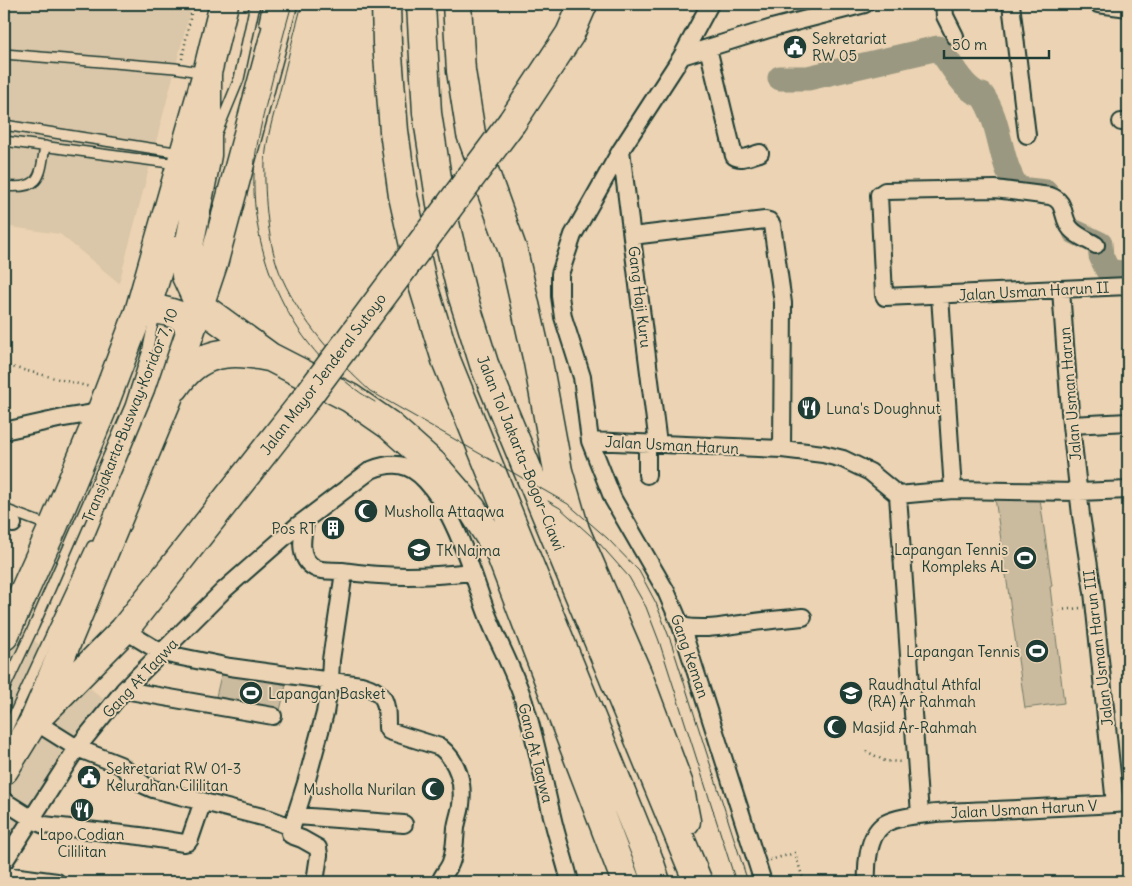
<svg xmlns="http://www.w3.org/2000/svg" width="1132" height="886" font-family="Delius,sans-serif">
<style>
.built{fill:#dac6a8}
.green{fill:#caba9e;stroke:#747c69}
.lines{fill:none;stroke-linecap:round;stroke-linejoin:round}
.river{stroke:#9a9881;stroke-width:25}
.lane-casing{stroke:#1f3d34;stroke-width:12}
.street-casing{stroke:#1f3d34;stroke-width:20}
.highway-casing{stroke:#1f3d34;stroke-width:31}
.path{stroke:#1f3d34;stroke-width:2.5;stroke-dasharray:1 4;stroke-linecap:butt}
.lane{stroke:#ebd3b3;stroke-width:9}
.street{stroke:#ebd3b3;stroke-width:16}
.highway{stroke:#ebd3b3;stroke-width:28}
.tram{stroke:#1f3d34;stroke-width:1}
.highway-bridge-casing{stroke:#1f3d34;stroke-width:31;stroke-linecap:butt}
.highway-bridge{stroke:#ebd3b3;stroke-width:28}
.labels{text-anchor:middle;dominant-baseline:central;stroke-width:4;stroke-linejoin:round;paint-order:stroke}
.poi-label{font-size:15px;fill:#1f3d34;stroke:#ebd3b3;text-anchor:start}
.street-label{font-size:15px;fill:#1f3d34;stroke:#ebd3b3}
</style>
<rect width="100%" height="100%" fill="#ebd3b3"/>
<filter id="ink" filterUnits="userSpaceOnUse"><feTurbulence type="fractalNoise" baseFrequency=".02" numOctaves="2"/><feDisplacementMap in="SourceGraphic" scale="10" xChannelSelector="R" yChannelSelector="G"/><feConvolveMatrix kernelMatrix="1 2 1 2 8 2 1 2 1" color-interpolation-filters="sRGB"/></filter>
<g filter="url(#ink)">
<path class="built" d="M 4,4 L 192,4 L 119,283 L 60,234 L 4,226 Z
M 4,615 L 103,699 L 4,849 Z"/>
<path class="green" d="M 1039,492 L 1052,586 L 1050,587 L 1064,703 L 1025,708 L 995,498 Z
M 222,671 L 286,685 L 279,715 L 215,701 Z"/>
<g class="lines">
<path class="river" d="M 780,78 L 808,78 L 938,48 C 951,62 963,91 982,95 C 1002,123 998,161 1018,189 L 1046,192
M 1075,232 L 1100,244 L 1101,256 L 1107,269 L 1117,273 L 1128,272"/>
<g class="lane-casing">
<path id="lane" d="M 264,22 L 268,4
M 4,54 L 175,68 L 205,73
M 4,125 L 181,153
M 216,135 L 239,79 L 255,4
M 4,141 L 177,164
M 4,186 C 41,190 40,177 45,146
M 4,509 L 50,526
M 4,690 L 34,626 L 130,406 L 147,353 L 156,309 L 177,241
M 4,736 L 92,546"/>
</g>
<g class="street-casing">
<path id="street" d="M 710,4 L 682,56 L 621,150 L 573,235 L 560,274 L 560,296 L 563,317 L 582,377 L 590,441 L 613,499 L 666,591 L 681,626 L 763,882
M 944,4 L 945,16 L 955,36
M 1011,4 L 1027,135
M 1098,4 L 1128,8
M 708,48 L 734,156 C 741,161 752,155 760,153
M 682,56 L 772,28 L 865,4
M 1121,122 L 1128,122
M 621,150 L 658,444
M 632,236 L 765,220 L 769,221 L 772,225 L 783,303 L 782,449
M 1096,245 C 1088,240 1077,236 1071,229 C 1061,218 1067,201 1050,196 L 995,189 L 885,191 L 879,195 L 884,295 L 885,297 L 1128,286
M 1061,290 L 1071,425 L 1081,515 L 1093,592 L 1115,804
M 940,296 L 953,490
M 1071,425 L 1128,422
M 4,431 L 63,418 L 101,412
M 590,441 L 782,449 L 823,454 L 843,459 L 870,472 L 898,495 L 953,490 L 1079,492 L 1128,490
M 647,444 L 647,475
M 898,495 L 920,815
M 306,519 C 302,535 297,559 315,568 C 322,572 334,570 342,571 C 389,578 425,577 472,572
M 4,522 L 13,524
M 681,626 C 706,631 723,626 748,623 C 766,620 784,619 803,617
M 124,630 L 162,653 L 230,667 L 361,685 C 387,692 387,703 387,728 L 389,731 L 440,747 C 458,761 464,783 461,805 C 460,813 457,820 456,828 C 455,838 455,852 451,862 C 449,869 442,875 440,882
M 124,690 L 273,716
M 34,721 L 77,748 L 120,765 L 144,785 L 153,789 L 270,819 L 286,825 L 292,829
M 4,801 L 37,822 L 44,825 L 140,836 L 184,843 L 188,842 L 190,839 L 203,801
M 297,816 L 404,824
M 4,862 L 77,748 L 124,690 L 224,590 L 297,526 L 371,470 C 393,461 410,463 426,481 C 456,514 471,570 486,611 C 497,641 515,672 524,702 C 536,739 543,779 552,816 C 557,839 565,860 570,882
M 4,875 L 57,882
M 315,882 L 319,855 L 318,848 L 302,839 L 291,835 L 290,833 L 306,783 L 325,713 L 330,681 L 331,660 L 344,572
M 867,882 C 866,866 868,836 883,825 C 900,812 971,811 995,810 C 1039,808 1084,806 1128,803"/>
</g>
<g class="highway-casing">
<path id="highway" d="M 386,4 L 387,43 L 394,131 L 403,196 L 422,282 L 446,360 L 648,858 L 656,882
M 421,4 L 427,113 L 442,211 L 462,294 L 484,364 L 698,882
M 457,4 L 461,71 L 471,134 L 513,251 L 538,362 L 558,471 L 575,530 L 637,673 L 679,785 L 686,821
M 207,73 L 207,155 L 186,261 L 186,276 L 200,306 L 270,357 L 350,398 L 389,425 L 433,464 L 472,509 L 500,553 L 626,882
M 512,122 L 570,34 L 583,4
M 139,312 C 156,307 168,311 185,318 L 190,332
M 175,387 C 199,350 230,349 269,357
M 4,636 L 53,527 L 101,412 L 139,312 L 207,73 L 224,4
M 42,713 L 124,630 L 301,405
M 4,770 L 34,721 L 168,398 L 213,264 L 283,4"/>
</g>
<path class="path" d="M 182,59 L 193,4
M 4,365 L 90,387
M 1059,610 L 1081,608
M 866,751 L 885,761 L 902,762
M 770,860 L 795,853 L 804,882"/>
<use href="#lane" class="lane"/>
<use href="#street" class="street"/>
<use href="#highway" class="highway"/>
<path class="tram" d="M 292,4 C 284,32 277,60 270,89 C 264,112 258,136 255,159 C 246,253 292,354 375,402
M 302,4 C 294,34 286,65 279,95 C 273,117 266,140 265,162 C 264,195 268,248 282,278 C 302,322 334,358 370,391 L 568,504 L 607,538 L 639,571 L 656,603 L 671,642 L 748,882
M 548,501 L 560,508 L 599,543 L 629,577 L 646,607 L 659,641 L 736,882"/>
<g class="highway-bridge-casing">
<path id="highway-bridge" d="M 301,405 L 512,122"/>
</g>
<use href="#highway-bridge" class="highway-bridge"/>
</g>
</g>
<defs>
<g id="civic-disc" transform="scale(1.25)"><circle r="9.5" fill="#1f3d34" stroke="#ebd3b3"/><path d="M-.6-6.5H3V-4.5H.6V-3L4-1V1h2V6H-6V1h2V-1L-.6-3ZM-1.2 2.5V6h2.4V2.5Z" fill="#fff"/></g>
<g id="restaurant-disc" transform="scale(1.25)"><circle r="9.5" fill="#1f3d34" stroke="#ebd3b3"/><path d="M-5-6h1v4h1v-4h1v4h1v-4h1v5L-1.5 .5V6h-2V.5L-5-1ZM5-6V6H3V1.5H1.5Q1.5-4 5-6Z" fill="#fff"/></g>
<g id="mosque-disc" transform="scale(1.25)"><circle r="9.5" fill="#1f3d34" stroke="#ebd3b3"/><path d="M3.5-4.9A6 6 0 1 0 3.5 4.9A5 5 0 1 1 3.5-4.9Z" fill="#fff"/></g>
<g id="building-disc" transform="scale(1.25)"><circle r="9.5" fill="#1f3d34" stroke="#ebd3b3"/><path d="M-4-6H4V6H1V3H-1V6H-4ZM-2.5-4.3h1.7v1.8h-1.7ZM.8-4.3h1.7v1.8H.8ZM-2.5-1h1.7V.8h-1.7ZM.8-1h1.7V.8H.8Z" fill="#fff"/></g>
<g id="school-disc" transform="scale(1.25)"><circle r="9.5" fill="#1f3d34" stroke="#ebd3b3"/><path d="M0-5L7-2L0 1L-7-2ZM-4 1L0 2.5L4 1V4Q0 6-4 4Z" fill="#fff"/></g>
<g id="stadium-disc" transform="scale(1.25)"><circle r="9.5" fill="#1f3d34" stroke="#ebd3b3"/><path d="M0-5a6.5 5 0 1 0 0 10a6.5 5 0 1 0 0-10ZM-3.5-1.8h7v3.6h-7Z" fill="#fff"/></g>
</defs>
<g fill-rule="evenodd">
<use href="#civic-disc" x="795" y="47"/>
<use href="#restaurant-disc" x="809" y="408"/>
<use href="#mosque-disc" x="366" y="511"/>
<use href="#building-disc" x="333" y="528"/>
<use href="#school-disc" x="419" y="550"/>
<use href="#stadium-disc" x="1025" y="558"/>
<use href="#stadium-disc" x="1037" y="651"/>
<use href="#stadium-disc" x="251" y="693"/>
<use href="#school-disc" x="851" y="693"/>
<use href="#mosque-disc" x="835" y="727"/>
<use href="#civic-disc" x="89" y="777"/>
<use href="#mosque-disc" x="433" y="789"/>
<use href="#restaurant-disc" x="82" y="810"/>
</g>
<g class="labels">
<g class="poi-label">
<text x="812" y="38">Sekretariat<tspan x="812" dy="17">RW 05</tspan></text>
<text x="826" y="408">Luna's Doughnut</text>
<text x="384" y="511">Musholla Attaqwa</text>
<text x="316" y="528" text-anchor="end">Pos RT</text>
<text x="1008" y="549" text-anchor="end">Lapangan Tennis<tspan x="1008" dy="17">Kompleks AL</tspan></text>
<text x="436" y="550">TK Najma</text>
<text x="1020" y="651" text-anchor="end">Lapangan Tennis</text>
<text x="868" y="684">Raudhatul Athfal<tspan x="868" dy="17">(RA) Ar Rahmah</tspan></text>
<text x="268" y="693">Lapangan Basket</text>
<text x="852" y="727">Masjid Ar-Rahmah</text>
<text x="106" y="768">Sekretariat RW 01-3<tspan x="106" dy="17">Kelurahan Cililitan</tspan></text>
<text x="416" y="789" text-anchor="end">Musholla Nurilan</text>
<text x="82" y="834" text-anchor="middle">Lapo Codian<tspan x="82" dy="17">Cililitan</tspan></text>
</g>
<g class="street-label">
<text transform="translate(1034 291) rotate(-3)">Jalan Usman Harun II</text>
<text transform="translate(640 297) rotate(83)">Gang Haji Kuru</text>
<text transform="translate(323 374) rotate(-53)">Jalan Mayor Jenderal Sutoyo</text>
<text transform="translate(1070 394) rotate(-95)">Jalan Usman Harun</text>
<text transform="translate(130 415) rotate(-68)">Transjakarta Busway Koridor 7, 10</text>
<text transform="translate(672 445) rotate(3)">Jalan Usman Harun</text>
<text transform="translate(521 453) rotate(68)">Jalan Tol Jakarta–Bogor–Ciawi</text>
<text transform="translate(1098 648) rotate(-97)">Jalan Usman Harun III</text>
<text transform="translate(690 656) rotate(71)">Gang Keman</text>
<text transform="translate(140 678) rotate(-47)">Gang At Taqwa</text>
<text transform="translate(536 753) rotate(76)">Gang At Taqwa</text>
<text transform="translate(1024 809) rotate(-3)">Jalan Usman Harun V</text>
</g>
</g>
<rect width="1132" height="886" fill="none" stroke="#ebd3b3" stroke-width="20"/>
<rect x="10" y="10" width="1112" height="866" fill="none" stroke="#1f3d34" stroke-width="2" filter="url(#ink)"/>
<path d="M944 50v8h105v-8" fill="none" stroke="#1f3d34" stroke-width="2.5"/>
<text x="952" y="50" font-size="15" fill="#1f3d34" stroke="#ebd3b3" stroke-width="4" paint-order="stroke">50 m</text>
</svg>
